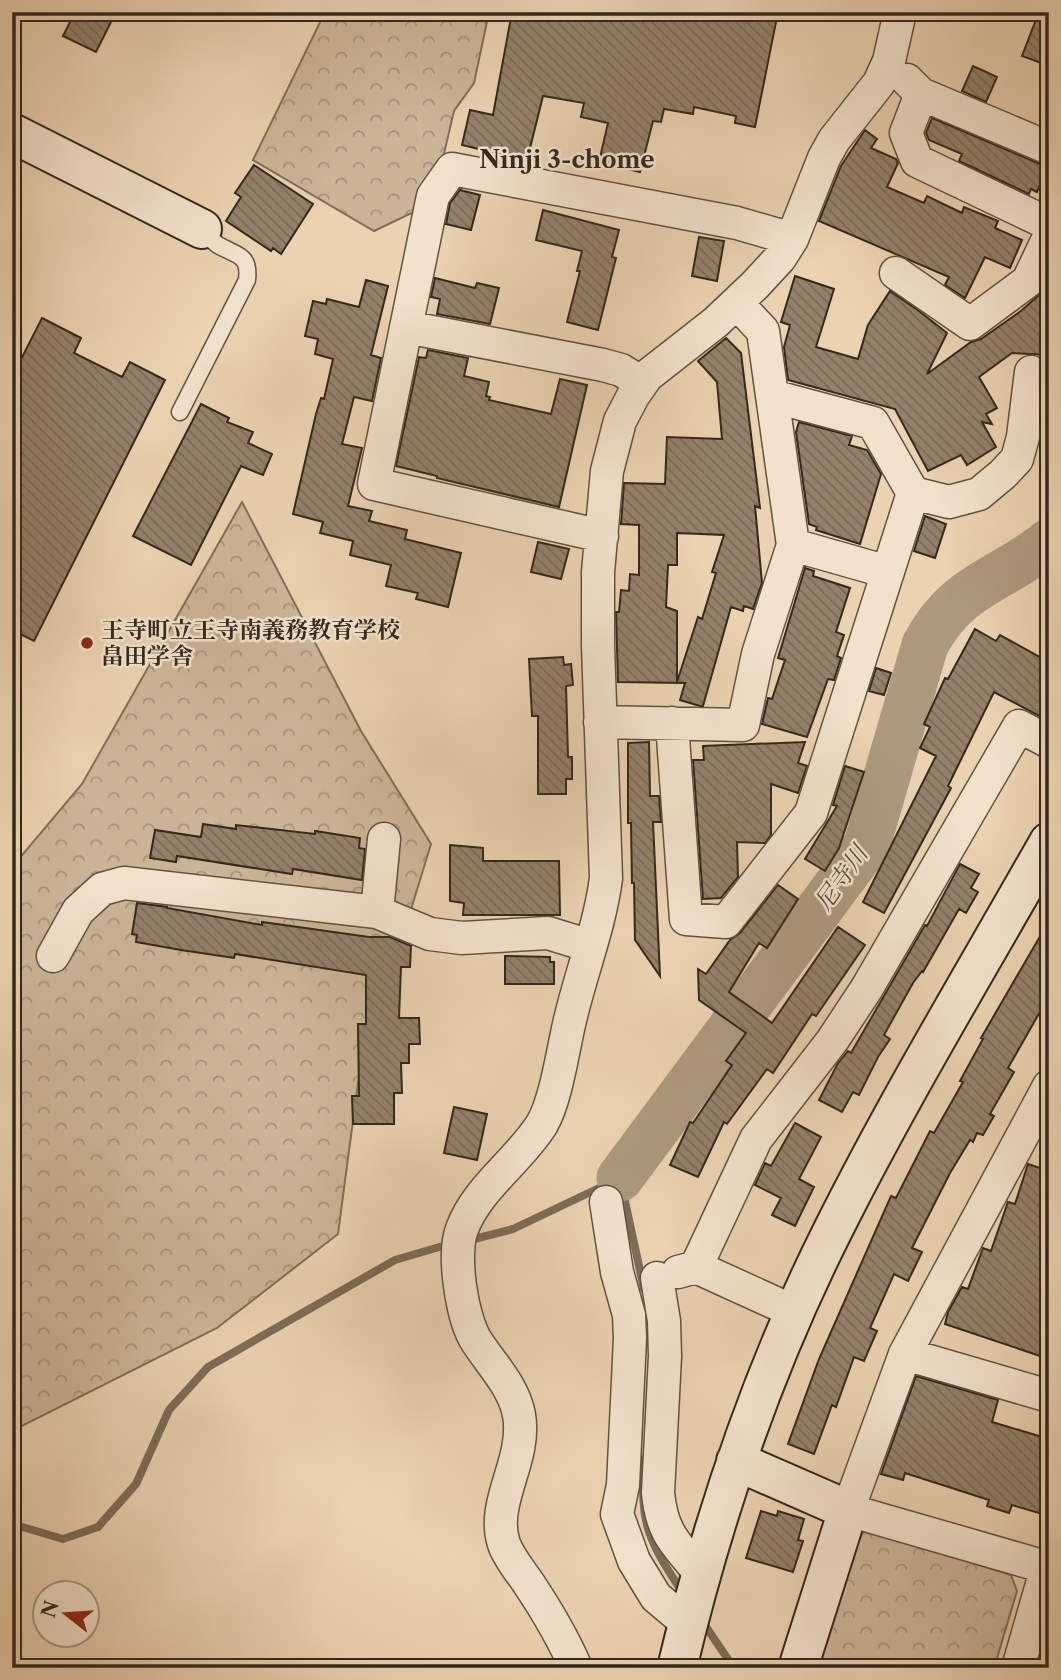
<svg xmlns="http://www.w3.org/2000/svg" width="1061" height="1680" font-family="'Libre Caslon Text','Noto Serif JP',serif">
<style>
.forest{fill:url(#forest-crowns);stroke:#806f5a;stroke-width:2}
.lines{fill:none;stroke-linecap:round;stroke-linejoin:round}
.stream{stroke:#7c6c58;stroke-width:8}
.river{stroke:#ac997e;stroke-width:47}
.building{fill:url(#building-back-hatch);stroke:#33291e;stroke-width:2;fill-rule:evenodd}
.lane-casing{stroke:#615342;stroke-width:19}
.street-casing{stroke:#615342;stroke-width:35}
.secondary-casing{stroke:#33291e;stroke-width:42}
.lane{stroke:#f2e2cc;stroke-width:16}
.street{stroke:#f2e2cc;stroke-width:32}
.secondary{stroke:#f2e2cc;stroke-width:38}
.poi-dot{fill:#8f2418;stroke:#f2e2cc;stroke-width:2.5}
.labels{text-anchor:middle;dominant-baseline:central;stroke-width:5;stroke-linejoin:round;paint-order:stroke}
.poi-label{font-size:23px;font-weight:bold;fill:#33291e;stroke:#f2e2cc;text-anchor:start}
.neighbourhood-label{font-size:24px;font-weight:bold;fill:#33291e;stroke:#f2e2cc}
.water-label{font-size:24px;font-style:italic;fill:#574b3b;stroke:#f2e2cc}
</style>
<defs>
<pattern id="forest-crowns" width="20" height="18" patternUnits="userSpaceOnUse" patternTransform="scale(1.75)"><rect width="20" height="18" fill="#ccb597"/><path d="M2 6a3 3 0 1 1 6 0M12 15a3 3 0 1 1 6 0" fill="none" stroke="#a6937b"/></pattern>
<pattern id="building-back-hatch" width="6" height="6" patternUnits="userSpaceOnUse" patternTransform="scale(1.75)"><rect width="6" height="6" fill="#93816a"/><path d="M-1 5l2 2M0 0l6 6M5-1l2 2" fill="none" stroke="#796a57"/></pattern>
</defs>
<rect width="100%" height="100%" fill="#ebd2b0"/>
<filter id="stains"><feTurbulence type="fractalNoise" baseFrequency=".00286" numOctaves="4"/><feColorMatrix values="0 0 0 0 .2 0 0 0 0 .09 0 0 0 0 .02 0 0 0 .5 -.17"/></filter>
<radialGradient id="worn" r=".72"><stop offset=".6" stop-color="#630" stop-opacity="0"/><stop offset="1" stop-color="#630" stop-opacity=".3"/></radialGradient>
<path class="forest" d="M 325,12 L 489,12 L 474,83 L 454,111 L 443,158 L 418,210 L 374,231 L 253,160 Z
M 242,502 L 361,731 L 431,844 L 358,1083 L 338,1234 L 217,1328 L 12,1431 L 12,867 L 82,784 Z
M 861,1528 L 1011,1575 L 1017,1591 L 994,1668 L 818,1668 L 814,1657 Z"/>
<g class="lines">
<path class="stream" d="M 466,1241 L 513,1229 L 620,1178 L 644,1289
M 644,1459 C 640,1524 647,1539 683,1593
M 12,1524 L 63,1539 L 98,1527 L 136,1484 L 169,1410 L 208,1367 L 395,1260 L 453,1243
M 702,1621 L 734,1668"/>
<path class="river" d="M 620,1178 L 867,845 L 925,645 C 957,584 1001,581 1049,542"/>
</g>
<path class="building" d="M 75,12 L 116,12 L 96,52 L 63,36 Z
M 512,12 L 778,12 L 755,127 L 735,123 L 736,116 L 694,107 L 693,114 L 664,109 L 661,122 L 653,121 L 640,172 L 599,162 L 608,123 L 581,117 L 584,103 L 543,96 L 528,156 L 517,154 L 516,158 L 462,145 L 470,110 L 493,115 Z
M 1039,12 L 1049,12 L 1049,66 L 1022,56 Z
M 973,66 L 997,77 L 986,102 L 962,91 Z
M 932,118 L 1047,167 L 1037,192 L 1031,189 L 1029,194 L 1010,185 L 959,161 L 962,154 L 929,140 L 926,133 Z
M 865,130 L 877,139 L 871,148 L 896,159 L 898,163 L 887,187 L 924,203 L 927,196 L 962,213 L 964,207 L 998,221 L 995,228 L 1022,240 L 1010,268 L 985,257 L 965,298 L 945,285 L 949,277 L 819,221 L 841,166 Z
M 254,165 L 313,204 L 281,254 L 273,248 L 271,251 L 226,221 L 241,197 L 235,193 Z
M 460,190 L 480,195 L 471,230 L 446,224 L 450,203 Z
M 543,210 L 619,230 L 612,257 L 616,258 L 598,330 L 567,322 L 580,271 L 577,271 L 582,251 L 536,240 Z
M 699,237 L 724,241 L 717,281 L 692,276 Z
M 795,276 L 834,289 L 816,347 L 858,359 L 868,325 L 890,291 L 919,311 L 947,333 L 927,374 L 971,342 L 981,339 L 1021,311 L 1039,295 L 1049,280 L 1049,355 L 1012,353 L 979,377 L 997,408 L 986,414 L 992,424 L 982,422 L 996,447 L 967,465 L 961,455 L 928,471 L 895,409 L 788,380 L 784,347 L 790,325 L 781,322 Z
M 435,278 L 475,288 L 477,283 L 499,288 L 490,324 L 437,314 L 440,299 L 431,297 Z
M 366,280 L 388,286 L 371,355 L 381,358 L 372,401 L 354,397 L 342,444 L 362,448 L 348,506 L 372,511 L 369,521 L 407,530 L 405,539 L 461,553 L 448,607 L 416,599 L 418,593 L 386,586 L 391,565 L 350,555 L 353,541 L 320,533 L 323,522 L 293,514 L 316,414 L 321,398 L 324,399 L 333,359 L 315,354 L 318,339 L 305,336 L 313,301 L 326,304 L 327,299 L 359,307 Z
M 42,318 L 81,338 L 74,353 L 122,377 L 130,362 L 165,380 L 34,641 L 12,630 L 12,377 Z
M 726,338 L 741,353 L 760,508 L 755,506 L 762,583 L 753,609 L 744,606 L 743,611 L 731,607 L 703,706 L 700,706 L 680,700 L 685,683 L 618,682 L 616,612 L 619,612 L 621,590 L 629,591 L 630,574 L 639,575 L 639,525 L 621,524 L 624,483 L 665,484 L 667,437 L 722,439 L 717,382 L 698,361 ZM 677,533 L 724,535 L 712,572 L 716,573 L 702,619 L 698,617 L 677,682 L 677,611 L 666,607 L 668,565 L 677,565 Z
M 428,350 L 468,358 L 464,376 L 489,382 L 486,396 L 490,397 L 489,400 L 551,414 L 560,379 L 587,385 L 559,507 L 437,478 L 437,476 L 396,466 L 419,357 L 426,358 Z
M 201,404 L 229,418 L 227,422 L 253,432 L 248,443 L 272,454 L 263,475 L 241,466 L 191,565 L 133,536 Z
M 799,422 L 852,436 L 849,445 L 867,450 L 881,474 L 860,544 L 816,530 L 817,527 L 809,524 L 796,432 Z
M 925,516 L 946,524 L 935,558 L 914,551 Z
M 538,542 L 569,549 L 561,579 L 531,572 Z
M 805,568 L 814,571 L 813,576 L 850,588 L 836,632 L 844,635 L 837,656 L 841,658 L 834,680 L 828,679 L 807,737 L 762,724 L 768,698 L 772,699 L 785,660 L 778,658 Z
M 975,629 L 996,641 L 1000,635 L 1049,662 L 1049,721 L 994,692 L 948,786 L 951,788 L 884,913 L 863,902 L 936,756 L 920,748 L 930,727 L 924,724 L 945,678 L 948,679 Z
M 563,657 L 564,665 L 571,664 L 573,685 L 566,686 L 568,757 L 572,757 L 572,779 L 566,779 L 566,794 L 538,794 L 538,716 L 532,716 L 529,659 Z
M 876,668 L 891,673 L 884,695 L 869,691 Z
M 649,742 L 650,796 L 659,796 L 661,822 L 653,822 L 660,976 L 635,940 L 634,883 L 632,883 L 631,823 L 628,823 L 628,743 Z
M 805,742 L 798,763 L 807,766 L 798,793 L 771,784 L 771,835 L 765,843 L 737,842 L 738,877 L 721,898 L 703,899 L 693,760 L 704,760 L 703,746 Z
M 845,766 L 864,772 L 839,848 L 825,871 L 805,859 L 837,806 L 833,805 Z
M 203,824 L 236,829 L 236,825 L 315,834 L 315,831 L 360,838 L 359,848 L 365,849 L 362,880 L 293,869 L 292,874 L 177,856 L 176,862 L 150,858 L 155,830 L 201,837 Z
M 450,845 L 483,848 L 483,861 L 559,861 L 560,915 L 463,915 L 464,903 L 450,901 Z
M 960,864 L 979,874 L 971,888 L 978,892 L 966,913 L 959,909 L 923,972 L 922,971 L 913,983 L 884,1035 L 890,1039 L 878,1057 L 859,1095 L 853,1092 L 842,1112 L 819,1100 L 838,1063 L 848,1051 L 851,1053 L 925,925 L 927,926 Z
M 778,885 L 798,899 L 767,948 L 759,943 L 729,992 L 772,1023 L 838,927 L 865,945 L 816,1016 L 812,1014 L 773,1073 L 767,1069 L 727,1124 L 724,1122 L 698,1177 L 670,1165 L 690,1122 L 693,1123 L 732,1065 L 726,1061 L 746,1033 L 699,1000 L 698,969 L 706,974 L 730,940 L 740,933 Z
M 137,903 L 167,907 L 167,908 L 262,925 L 262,922 L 369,937 L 390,937 L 411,946 L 410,967 L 401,967 L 399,1018 L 419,1018 L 420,1044 L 409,1044 L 409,1063 L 401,1063 L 402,1093 L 394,1093 L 394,1124 L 353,1124 L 352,1096 L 359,1096 L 358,1024 L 366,1024 L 366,975 L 235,954 L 234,958 L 181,950 L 136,942 L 137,935 L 132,934 Z
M 1049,921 L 1049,996 L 1008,1068 L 1014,1072 L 990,1114 L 994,1116 L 983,1135 L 977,1133 L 973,1142 L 970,1140 L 950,1173 L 912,1248 L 922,1252 L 908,1281 L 894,1274 L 870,1328 L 877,1331 L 864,1361 L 854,1357 L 836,1407 L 832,1405 L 814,1454 L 788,1444 L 819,1359 L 891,1196 L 896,1198 L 930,1131 L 934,1133 L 963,1082 L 960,1081 L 983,1039 L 981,1038 Z
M 505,956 L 550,957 L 550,962 L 554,962 L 554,984 L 505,984 Z
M 454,1107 L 487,1114 L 477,1160 L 444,1153 Z
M 795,1123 L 821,1137 L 799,1179 L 814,1187 L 795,1226 L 772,1215 L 781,1198 L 755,1185 L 765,1163 L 771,1166 Z
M 1028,1164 L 1049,1171 L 1049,1359 L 945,1324 L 948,1312 L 962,1287 L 968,1289 L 983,1248 L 991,1251 L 1008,1202 L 1015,1204 Z
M 916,1376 L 998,1400 L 992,1422 L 1049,1439 L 1049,1516 L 1012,1505 L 1009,1513 L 987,1506 L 989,1500 L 905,1473 L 903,1480 L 881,1474 Z
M 761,1511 L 777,1516 L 778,1511 L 804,1519 L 798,1540 L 803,1541 L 793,1572 L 746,1558 Z"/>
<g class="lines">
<g class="lane-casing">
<path id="lane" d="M 180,412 L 247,280 C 250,254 237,256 218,245 C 212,241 207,234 202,229"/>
</g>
<g class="street-casing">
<path id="street" d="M 907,80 L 921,94 L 1049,148
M 921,94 L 906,133 L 917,161 L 1049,224
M 896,273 L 970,324 L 1028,281 L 1049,237
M 406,327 L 603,365 L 621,370 L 642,383
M 913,493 L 949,502 L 979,494 L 1003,474 L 1017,459 L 1023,437 L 1031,372
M 602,536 L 374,484 L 433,196 L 452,169 L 737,223 L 792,239
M 793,545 L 888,572
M 600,722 L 743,725 L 758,654 L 793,545 L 763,331 L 737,303
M 672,723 L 686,919 L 726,922 L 811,813 L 913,493 L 873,423 L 772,396
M 377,912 L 384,839
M 53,956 L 78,911 L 102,889 L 124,883 L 377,912 L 430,934 L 462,938 L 548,933 L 590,946
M 1049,1086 L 905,1354 L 848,1510 L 1049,1568
M 606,1202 L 617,1272 L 629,1315 L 630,1338 L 623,1485 L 617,1514 L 634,1561 L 656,1597 L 687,1623
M 696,1267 L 756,1139 L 832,1041 L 867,988 L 1019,726 L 1049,742
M 678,1272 L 696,1267 L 795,1312
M 657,1278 L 664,1321 L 665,1356 L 658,1493 C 662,1534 676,1544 701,1574
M 905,1354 L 1049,1396
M 576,1668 C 563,1638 547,1611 529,1584 C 521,1572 509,1558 504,1544 C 490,1502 527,1461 519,1415 C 514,1387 492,1365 477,1342 C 462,1320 452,1254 462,1229 C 477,1188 519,1161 542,1124 C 557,1098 563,1047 571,1016 C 582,970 600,925 606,878 L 598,646 L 598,572 L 607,471 L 620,421 L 633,396 L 647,376 L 716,322 L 755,285 L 780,258 L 792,239 L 824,158 L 834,140 L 879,83 L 889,61 L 900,12
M 1018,1668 L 1047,1567"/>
</g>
<g class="secondary-casing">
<path id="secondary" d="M 12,133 L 202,229
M 736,1461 L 848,1510 L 798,1668
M 677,1668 C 713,1517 763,1369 833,1230 C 899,1098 976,971 1049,842"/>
</g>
<use href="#lane" class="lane"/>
<use href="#street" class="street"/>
<use href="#secondary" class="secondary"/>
</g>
<circle class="poi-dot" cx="87" cy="643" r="7"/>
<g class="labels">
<g class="poi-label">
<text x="101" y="630">王寺町立王寺南義務教育学校<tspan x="101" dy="26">畠田学舎</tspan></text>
</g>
<g class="neighbourhood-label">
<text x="567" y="159">Ninji 3-chome</text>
</g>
<g class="water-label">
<text transform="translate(841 878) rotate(-55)">尼寺川</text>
</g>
</g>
<rect width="1061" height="1680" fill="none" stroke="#ebd2b0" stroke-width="42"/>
<rect x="14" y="14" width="1033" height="1652" fill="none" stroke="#33291e" stroke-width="3.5"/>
<rect x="21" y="21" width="1019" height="1638" fill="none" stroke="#33291e" stroke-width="2"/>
<g transform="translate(66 1614) rotate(287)"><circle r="33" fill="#f2e2cc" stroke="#a69886" stroke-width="2"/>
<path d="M0-5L12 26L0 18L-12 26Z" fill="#8f2418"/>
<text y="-10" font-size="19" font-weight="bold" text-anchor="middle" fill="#33291e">N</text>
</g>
<rect width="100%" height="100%" filter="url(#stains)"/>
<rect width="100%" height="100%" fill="url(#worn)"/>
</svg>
